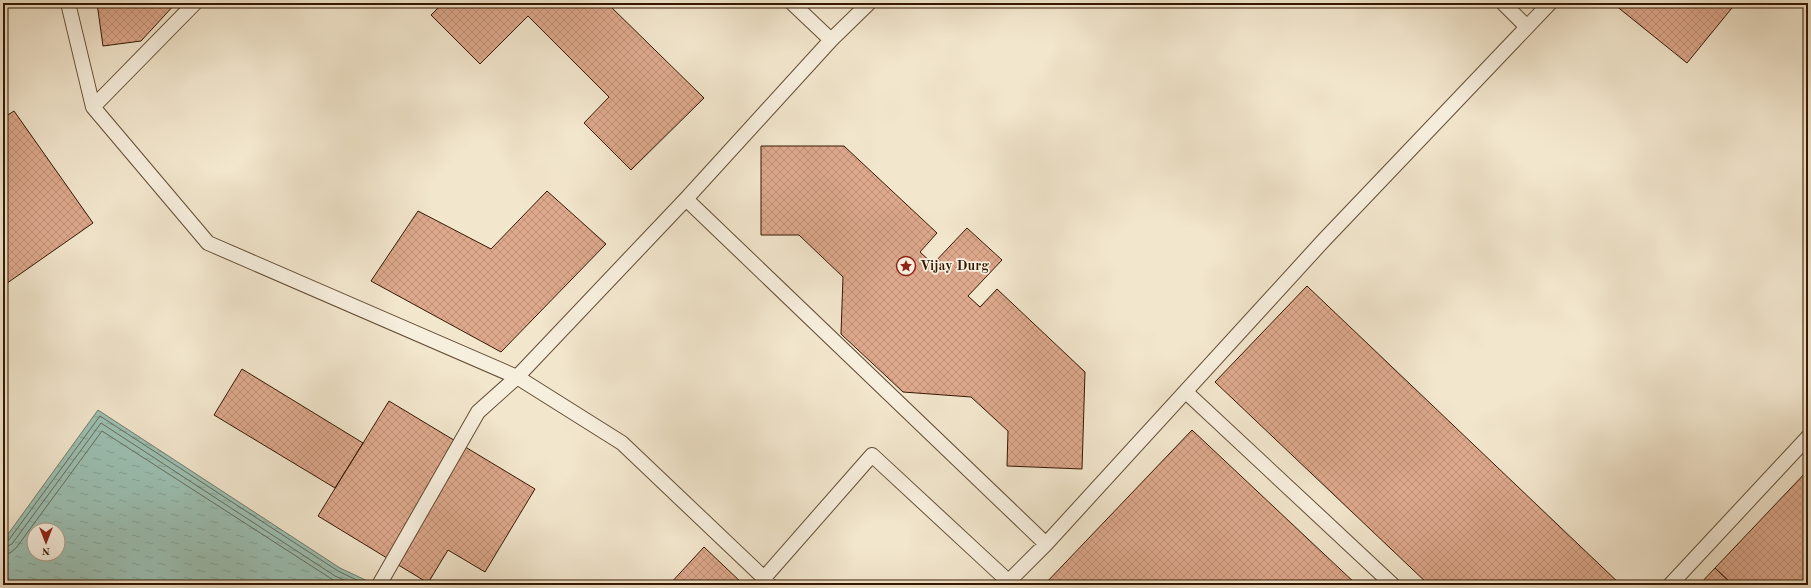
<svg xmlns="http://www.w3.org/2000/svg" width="1811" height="588" font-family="'Old Standard TT',serif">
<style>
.water{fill:url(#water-ripples);stroke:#737d6b;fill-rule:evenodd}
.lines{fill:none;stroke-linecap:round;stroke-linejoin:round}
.shore{stroke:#686c5a;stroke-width:1}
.building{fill:url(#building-cross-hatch);stroke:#351800}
.service-casing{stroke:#644c33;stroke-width:16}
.service{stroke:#f7efde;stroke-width:14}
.labels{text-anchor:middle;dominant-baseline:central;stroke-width:3.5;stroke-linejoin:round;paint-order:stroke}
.poi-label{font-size:14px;font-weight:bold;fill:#351800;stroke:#f7efde;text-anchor:start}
</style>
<defs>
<pattern id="water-ripples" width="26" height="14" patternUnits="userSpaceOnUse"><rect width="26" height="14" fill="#9cc0b3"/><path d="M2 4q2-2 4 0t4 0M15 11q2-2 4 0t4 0" fill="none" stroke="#87a498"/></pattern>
<pattern id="building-cross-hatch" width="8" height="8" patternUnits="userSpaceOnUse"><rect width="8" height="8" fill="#dda88c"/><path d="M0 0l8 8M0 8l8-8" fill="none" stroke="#be9077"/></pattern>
</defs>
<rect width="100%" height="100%" fill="#f2e6cd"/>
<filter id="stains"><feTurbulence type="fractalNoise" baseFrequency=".005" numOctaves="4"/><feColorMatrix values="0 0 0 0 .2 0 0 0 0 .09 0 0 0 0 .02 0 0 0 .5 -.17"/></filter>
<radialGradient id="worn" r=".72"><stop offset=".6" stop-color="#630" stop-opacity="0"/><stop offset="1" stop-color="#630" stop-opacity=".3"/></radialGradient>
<path class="water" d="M 98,410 L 340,568 L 376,585 L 3,585 L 3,541 ZM 34,530 L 58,530 L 58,554 L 34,554 Z"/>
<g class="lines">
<path class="shore" d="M 3,543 L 8,541 L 100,416 L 338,571 L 367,585
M 3,548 L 12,544 L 101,423 L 335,576 L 355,585
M 3,554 L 10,553 L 16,548 L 102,431 L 341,585"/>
</g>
<path class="building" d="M 97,3 L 176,3 L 141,41 L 103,46 Z
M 443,3 L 607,3 L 704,98 L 631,170 L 584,123 L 609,97 L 528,16 L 480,64 L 431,15 Z
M 1617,3 L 1736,3 L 1687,63 L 1615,5 Z
M 14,111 L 93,223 L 3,286 L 3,118 Z
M 761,146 L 844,146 L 937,233 L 920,252 L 933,264 L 967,228 L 1002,260 L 968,296 L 980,307 L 997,289 L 1085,372 L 1082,469 L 1007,466 L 1008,431 L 971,397 L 903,392 L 841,334 L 843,277 L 799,235 L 761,235 Z
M 547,191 L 606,244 L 501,352 L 371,281 L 418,211 L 491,249 Z
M 1307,286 L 1621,585 L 1429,585 L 1215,382 Z
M 242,369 L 363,443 L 335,488 L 214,415 Z
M 389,401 L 535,489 L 485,572 L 448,550 L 428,583 L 318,516 Z
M 1192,430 L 1357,585 L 1044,585 Z
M 1808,470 L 1808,585 L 1733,585 L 1715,568 Z
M 704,547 L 744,585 L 669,585 Z
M 1715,568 L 1733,585 L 1699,585 Z"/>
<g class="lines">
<g class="service-casing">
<path id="service" d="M 68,3 L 93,107 L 208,243 L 517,377 L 622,443 L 764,578
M 792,3 L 831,40
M 1503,3 L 1527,27
M 93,107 L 195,3
M 686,199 L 1046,544 L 1324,240 L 1550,3
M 1186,392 L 1393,585
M 769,584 L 764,578 L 872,455 L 1008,581
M 379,585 L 478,412 L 517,377 L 686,199 L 831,40 L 869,3
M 1005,585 L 1046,544
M 1670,585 L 1808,437"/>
</g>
<use href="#service" class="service"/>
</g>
<defs>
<g id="sight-ring" transform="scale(1)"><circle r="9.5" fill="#f7efde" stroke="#8f2418" stroke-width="1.5"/><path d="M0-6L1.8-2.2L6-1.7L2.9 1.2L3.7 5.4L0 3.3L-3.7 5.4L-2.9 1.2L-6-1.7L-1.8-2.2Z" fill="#8f2418"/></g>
</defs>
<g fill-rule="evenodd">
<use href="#sight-ring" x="906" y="266"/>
</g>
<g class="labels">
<g class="poi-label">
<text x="920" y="266">Vijay Durg</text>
</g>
</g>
<rect width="1811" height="588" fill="none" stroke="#f2e6cd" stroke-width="16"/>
<rect x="4" y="4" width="1803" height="580" fill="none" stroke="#351800" stroke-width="2"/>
<rect x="8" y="8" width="1795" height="572" fill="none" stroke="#351800"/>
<g transform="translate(46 542) rotate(180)"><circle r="19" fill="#f7efde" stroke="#a99985"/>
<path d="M0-3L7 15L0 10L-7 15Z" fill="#8f2418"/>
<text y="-6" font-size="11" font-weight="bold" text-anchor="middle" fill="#351800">N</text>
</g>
<rect width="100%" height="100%" filter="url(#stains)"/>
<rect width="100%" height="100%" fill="url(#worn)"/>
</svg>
